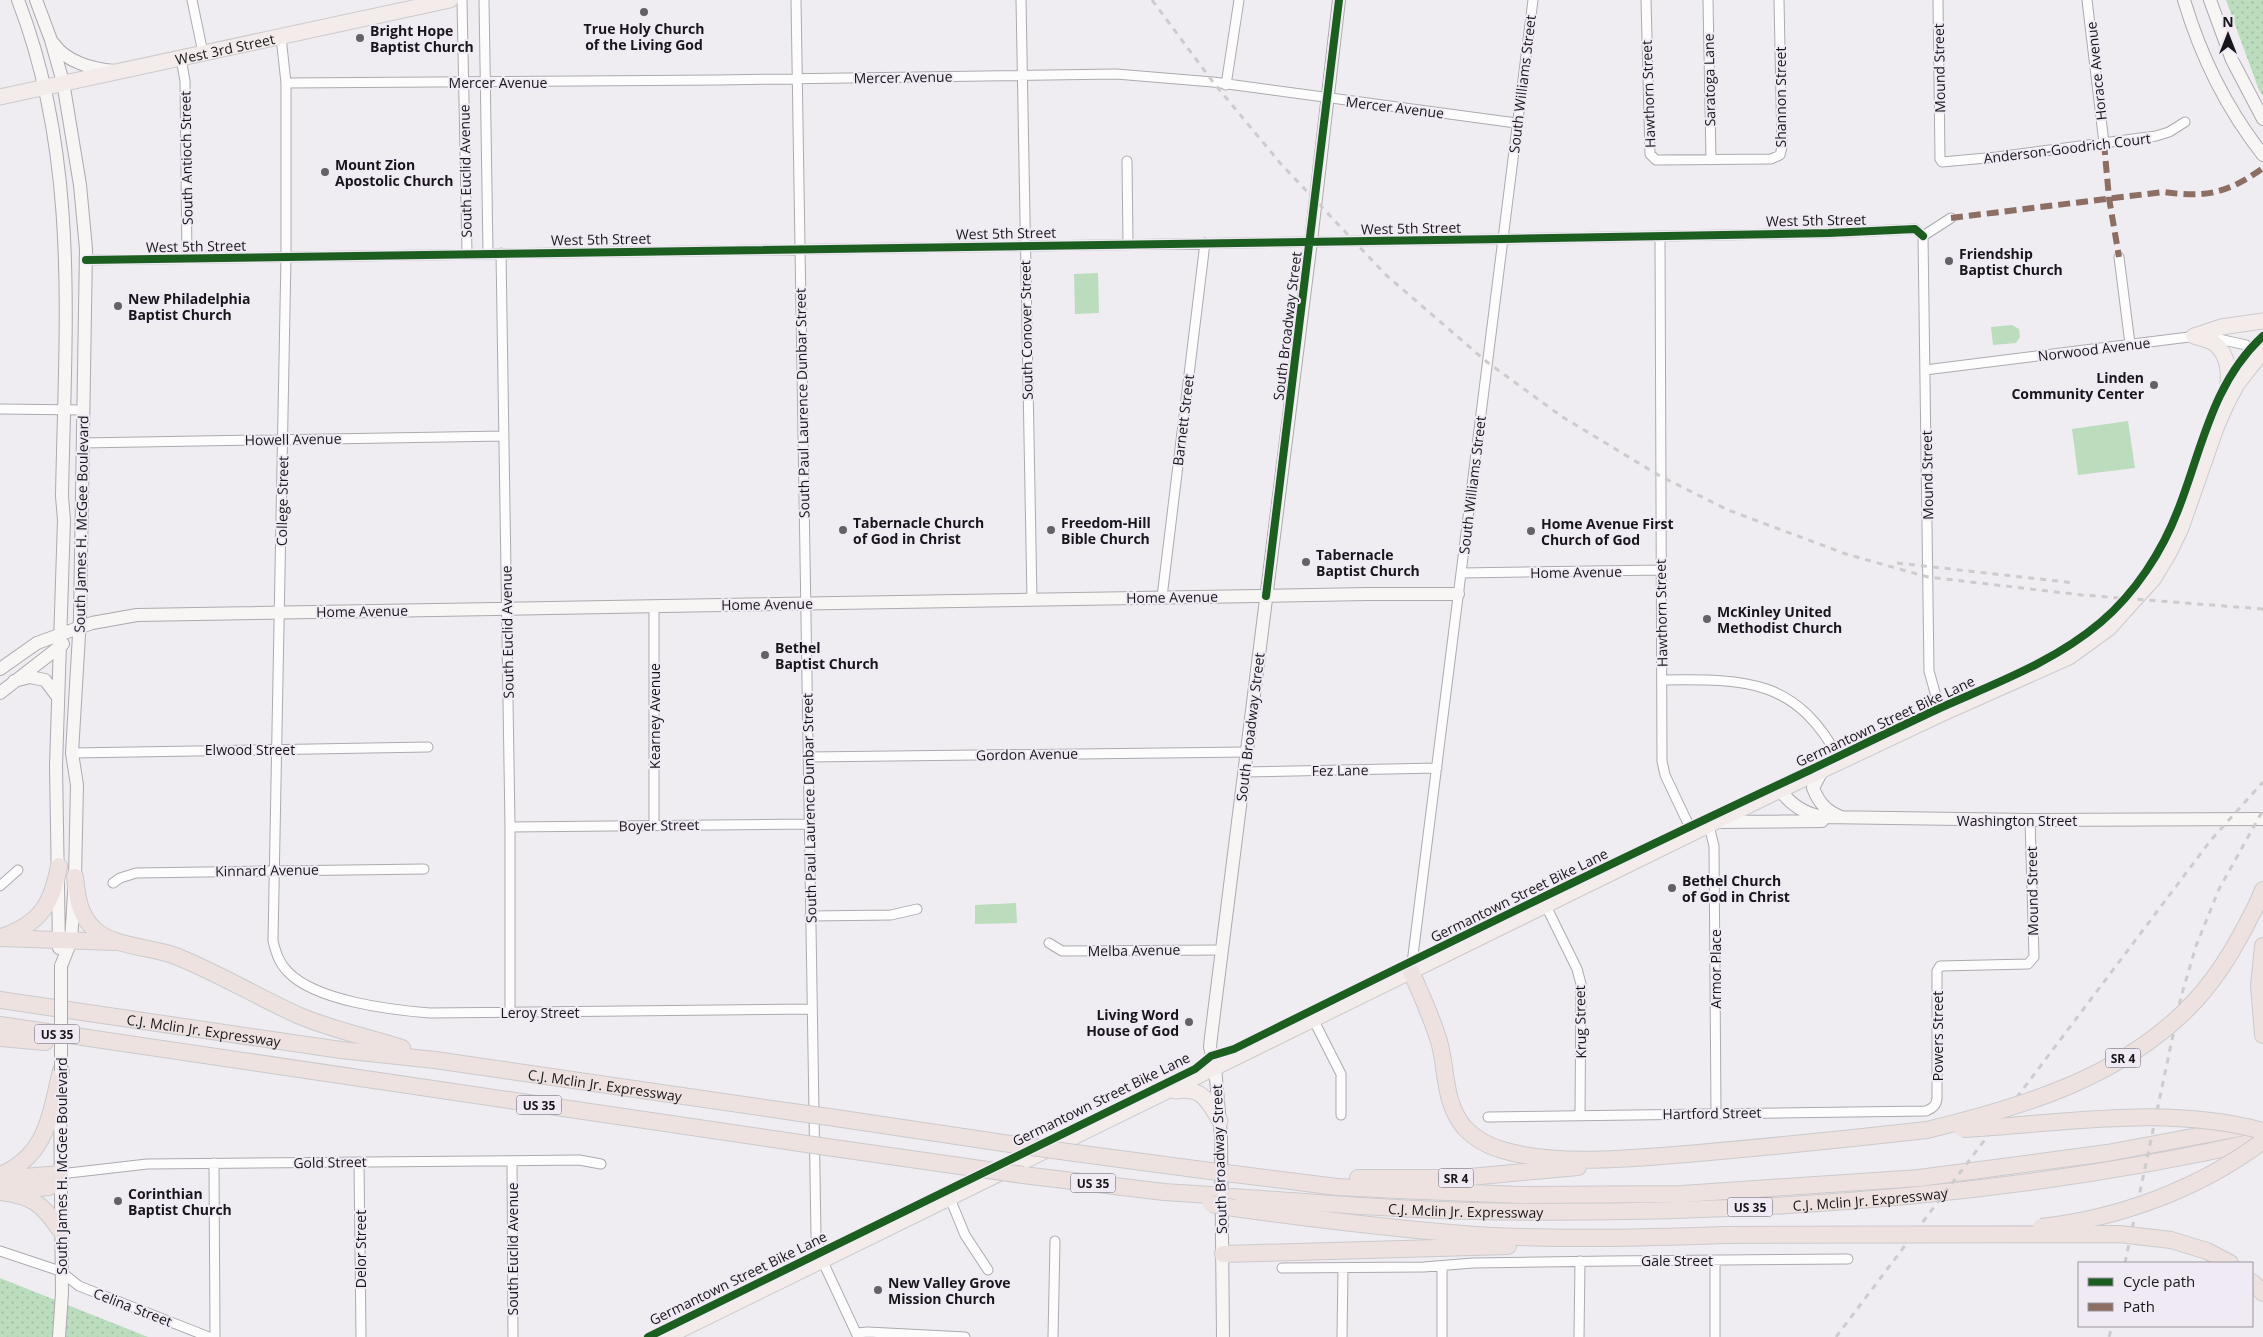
<svg xmlns="http://www.w3.org/2000/svg" width="2263" height="1337" font-family="'Open Sans',sans-serif">
<style>
.grass{fill:url(#grass-dots)}
.green{fill:#bbdcbd}
.lines{fill:none;stroke-linecap:round;stroke-linejoin:round}
.street-casing{stroke:#acaaae;stroke-width:11}
.secondary-casing{stroke:#acaaae;stroke-width:14}
.primary-casing{stroke:#cbcacc;stroke-width:17}
.highway-casing{stroke:#cbcacc;stroke-width:18}
.street{stroke:#fdfcfd;stroke-width:9}
.secondary{stroke:#f8f5f5;stroke-width:12}
.primary{stroke:#f3eceb;stroke-width:15}
.highway{stroke:#ede2e0;stroke-width:16}
.rail{stroke:#cccccd;stroke-width:3;stroke-dasharray:6 6;stroke-linecap:butt}
.secondary-bridge-casing{stroke:#acaaae;stroke-width:14;stroke-linecap:butt}
.highway-bridge-casing{stroke:#cbcacc;stroke-width:18;stroke-linecap:butt}
.secondary-bridge{stroke:#f8f5f5;stroke-width:12}
.highway-bridge{stroke:#ede2e0;stroke-width:16}
.quiet{stroke:#8d6e63;stroke-width:6;stroke-dasharray:12 6;stroke-linecap:butt}
.cycleway-casing{stroke:#f0eaf5;stroke-width:11}
.cycleway{stroke:#1b5e20;stroke-width:8}
.poi-dot{fill:#646166;stroke:#f0eaf5;stroke-width:2}
.labels{text-anchor:middle;dominant-baseline:central;stroke-width:4;stroke-linejoin:round;paint-order:stroke}
.shield{fill:#f0eaf5;stroke:#59565c;stroke-width:1}
.shield-label{font-size:12px;font-weight:bold;fill:#18161a}
.poi-label{font-size:14px;font-weight:bold;fill:#18161a;stroke:#f0eaf5;text-anchor:start}
.street-label{font-size:14px;fill:#18161a;stroke:#f0eaf5}
</style>
<defs>
<pattern id="grass-dots" width="8" height="8" patternUnits="userSpaceOnUse" patternTransform="scale(1.25)"><rect width="8" height="8" fill="#bbdcbd"/><path d="M2 2h.1M6 6h.1" fill="none" stroke="#a0bca2" stroke-width="1.8" stroke-linecap="round"/></pattern>
</defs>
<rect width="100%" height="100%" fill="#f0edf2"/>
<path class="grass" d="M 2226,0 L 2263,0 L 2263,96 L 2259,90 Z
M 0,1278 L 148,1337 L 0,1337 Z"/>
<path class="green" d="M 1098,273 L 1099,313 L 1075,314 L 1074,274 Z
M 2012,325 L 2019,329 L 2020,337 L 2016,343 L 1993,345 L 1991,327 Z
M 2128,421 L 2135,468 L 2078,475 L 2072,429 Z
M 1016,903 L 1017,923 L 975,924 L 975,905 Z"/>
<g class="lines">
<g class="street-casing">
<path id="street" d="M 192,0 L 203,53
M 462,0 L 467,253
M 484,0 L 488,253
M 796,0 L 816,1236 L 822,1260 L 858,1337
M 1021,0 L 1032,600
M 1646,0 L 1650,154 L 1656,160 L 1771,159 L 1780,155 L 1782,147 L 1779,0
M 1708,0 L 1711,160
M 1938,0 L 1940,159 L 1942,162 L 1997,157 L 2156,136 L 2169,132 L 2185,122
M 2087,0 L 2104,143
M 281,37 L 286,83 L 286,256 L 273,941 C 276,953 279,963 288,972 C 316,1001 391,1010 430,1013 L 812,1009
M 181,58 L 185,81 L 187,258
M 286,83 L 718,80 L 1116,74 L 1213,82 L 1516,123
M 1226,85 L 1239,0
M 1127,161 L 1128,243
M 1660,236 L 1662,761 L 1665,775 L 1693,834
M 1923,236 L 1929,671 L 1941,714
M 1923,236 L 1951,218
M 501,253 L 510,827 L 510,1012
M 2119,257 L 2130,344
M 86,260 L 1503,239 L 1829,233 L 1915,229 L 1923,236
M 2210,337 L 2246,345 L 2262,352
M 1925,370 L 2197,336
M 0,409 L 83,410
M 82,443 L 504,436
M 1461,573 L 1661,570
M 1162,597 L 1205,243
M 654,606 L 654,825
M 1662,680 C 1747,679 1797,678 1841,762
M 72,753 L 428,747
M 808,757 L 1247,752
M 1244,772 L 1437,768
M 1709,826 L 1714,846 L 1716,1113
M 510,827 L 809,824
M 113,883 L 120,878 L 136,873 L 424,869
M 0,886 L 18,870
M 1546,906 L 1577,969 L 1581,984 L 1580,1115
M 810,916 L 891,915 L 917,909
M 1049,943 L 1062,951 L 1222,950
M 1411,971 L 1533,0
M 1313,1019 L 1341,1074 L 1341,1115
M 1488,1117 L 1926,1111 C 1933,1108 1937,1105 1937,1097 L 1937,971 L 1940,966 L 2028,964 L 2034,957 L 2030,820
M 512,1161 L 513,1337
M 359,1162 L 361,1337
M 214,1163 L 215,1337
M 60,1174 L 147,1164 L 579,1160 L 601,1164
M 949,1196 L 965,1235 L 988,1270
M 0,1251 L 60,1271 L 79,1286 L 209,1337
M 1282,1268 L 1424,1267 L 1473,1263 L 1608,1261 L 1848,1259
M 857,1333 L 868,1332 L 965,1337
M 1053,1337 L 1055,1241
M 1342,1337 L 1343,1269
M 1442,1337 L 1442,1266
M 1579,1337 L 1580,1261
M 1715,1337 L 1715,1260"/>
</g>
<g class="secondary-casing">
<path id="secondary" d="M 18,0 C 80,160 65,328 62,496 L 64,520 L 56,766 L 59,948
M 36,0 L 51,40 L 63,82 L 80,185 L 86,249 L 80,618 L 72,753 L 77,785 L 75,877 L 71,941 L 61,966
M 2184,0 C 2201,57 2226,108 2263,155
M 2210,0 L 2232,60 L 2263,119
M 54,44 C 66,62 93,69 114,71
M 0,669 L 37,643 L 92,623 L 137,615 L 1368,594 L 1458,594
M 14,681 L 30,677 L 45,680 L 57,696
M 0,693 L 63,644
M 1822,771 L 1813,788 C 1819,803 1826,811 1841,817
M 1780,790 C 1791,805 1805,814 1823,817 L 2030,820 L 2263,819
M 1717,822 L 1822,821
M 59,1337 L 62,1293 L 60,1093
M 1223,1337 L 1221,1136 L 1215,1067 L 1210,1047 L 1211,1037 L 1311,241 L 1339,0"/>
</g>
<g class="primary-casing">
<g id="primary">
<path id="s1" d="M 0,97 L 450,0"/>
<path d="M 2194,336 C 2200,338 2209,340 2214,343 C 2231,356 2229,378 2227,396"/>
<path d="M 2194,336 L 2221,327 L 2263,321"/>
<path d="M 1175,1091 C 1203,1087 1207,1100 1220,1121"/>
<path d="M 666,1337 L 1780,790 L 1941,714 L 2069,657 L 2109,628 L 2154,578 L 2169,553 L 2181,528 L 2216,428 L 2226,405 L 2237,384 L 2263,351"/>
</g>
</g>
<g class="highway-casing">
<g id="highway">
<path d="M 75,877 C 77,896 79,915 94,929 C 111,946 150,947 173,955 C 217,972 257,997 300,1016 C 333,1030 368,1037 402,1048"/>
<path d="M 2258,902 L 2263,890"/>
<path d="M 4,936 C 41,923 52,903 59,866"/>
<path d="M 1,938 L 114,942"/>
<path d="M 2263,946 L 2259,986 L 2263,1035"/>
<path d="M 1411,971 C 1421,995 1433,1019 1440,1045 C 1447,1073 1444,1103 1464,1127 C 1475,1139 1490,1147 1506,1151 C 1559,1166 1632,1158 1687,1154 C 1767,1147 1847,1139 1927,1130"/>
<path id="s2" d="M 0,1000 L 341,1050 L 435,1060 L 800,1113"/>
<path d="M 0,1025 L 800,1143"/>
<path d="M 0,1038 L 45,1042"/>
<path d="M 829,1117 L 1017,1145"/>
<path d="M 827,1147 L 953,1165"/>
<path d="M 1075,1153 L 1210,1171"/>
<path d="M 1234,1174 L 1337,1187 L 1398,1190 L 1521,1195 L 1682,1194 L 1919,1178 L 2107,1153 L 2246,1127"/>
<path d="M 0,1175 C 47,1156 50,1115 61,1071"/>
<path d="M 1023,1175 L 1164,1192 L 1211,1195"/>
<path d="M 1358,1178 L 1459,1178 L 1578,1167"/>
<path d="M 0,1179 L 60,1174"/>
<path d="M 15,1190 L 49,1187 L 60,1174"/>
<path d="M 0,1192 C 32,1196 42,1203 60,1230"/>
<path id="s3" d="M 1232,1197 C 1312,1202 1392,1210 1471,1211 C 1736,1216 2004,1199 2263,1140"/>
<path d="M 1234,1208 C 1314,1219 1395,1229 1476,1235 C 1558,1240 1641,1238 1723,1235"/>
<path d="M 2171,1240 L 2207,1251 L 2230,1263"/>
<path d="M 1223,1254 L 1508,1246"/>
<path d="M 2252,1282 L 2263,1293"/>
</g>
</g>
<use href="#street" class="street"/>
<use href="#secondary" class="secondary"/>
<use href="#primary" class="primary"/>
<use href="#highway" class="highway"/>
<path class="rail" d="M 1152,0 L 1213,82 L 1281,164 L 1386,275 L 1487,362 L 1561,416 L 1660,476 L 1728,510 L 1846,554 L 1928,577 L 2082,595 L 2263,609
M 1897,563 L 2075,583
M 2125,1263 L 2181,997 L 2196,946 L 2219,889 L 2263,810
M 1836,1337 L 2211,840 L 2263,782
M 2109,1337 L 2112,1326"/>
<g class="secondary-bridge-casing">
<path id="secondary-bridge" d="M 61,1071 L 61,966"/>
</g>
<g class="highway-bridge-casing">
<path id="highway-bridge" d="M 800,1113 L 829,1117
M 1962,1129 C 2062,1124 2164,1104 2263,1131
M 1927,1130 C 2023,1107 2125,1076 2194,1002 C 2222,972 2240,938 2258,902
M 800,1143 L 827,1147
M 1017,1145 L 1075,1153
M 953,1165 L 1023,1175
M 1210,1171 L 1234,1174
M 1211,1204 L 1234,1208
M 2041,1227 C 2120,1218 2199,1189 2263,1141
M 1723,1235 L 2119,1234 L 2171,1240"/>
</g>
<use href="#secondary-bridge" class="secondary-bridge"/>
<use href="#highway-bridge" class="highway-bridge"/>
<path class="quiet" d="M 2104,143 L 2109,198 L 2119,257
M 1951,218 L 2163,192 C 2207,198 2228,193 2263,168"/>
<g class="cycleway-casing">
<path id="cycleway" d="M 86,260 L 1503,239 L 1829,233 L 1915,229 L 1923,236
M 1266,596 L 1339,0
M 648,1337 L 1195,1069 L 1211,1056 L 1234,1049 C 1425,954 1617,860 1810,770 C 1854,749 1897,728 1940,708 C 1996,683 2054,662 2101,622 C 2135,593 2162,552 2178,510 C 2202,449 2212,383 2263,336"/>
</g>
<use href="#cycleway" class="cycleway"/>
</g>
<g class="poi-dot">
<circle cx="644" cy="12" r="5"/>
<circle cx="360" cy="38" r="5"/>
<circle cx="325" cy="172" r="5"/>
<circle cx="1949" cy="261" r="5"/>
<circle cx="118" cy="306" r="5"/>
<circle cx="2154" cy="385" r="5"/>
<circle cx="843" cy="530" r="5"/>
<circle cx="1051" cy="530" r="5"/>
<circle cx="1531" cy="531" r="5"/>
<circle cx="1306" cy="562" r="5"/>
<circle cx="1707" cy="619" r="5"/>
<circle cx="765" cy="655" r="5"/>
<circle cx="1672" cy="888" r="5"/>
<circle cx="1189" cy="1022" r="5"/>
<circle cx="118" cy="1201" r="5"/>
<circle cx="878" cy="1290" r="5"/>
</g>
<g class="labels">
<g class="shield">
<rect x="34.5" y="1024.5" width="45" height="19" rx="4"/>
<rect x="2105.5" y="1048.5" width="35" height="19" rx="4"/>
<rect x="516.5" y="1095.5" width="45" height="19" rx="4"/>
<rect x="1438.5" y="1168.5" width="35" height="19" rx="4"/>
<rect x="1070.5" y="1173.5" width="45" height="19" rx="4"/>
<rect x="1727.5" y="1197.5" width="45" height="19" rx="4"/>
</g>
<g class="shield-label">
<text x="57" y="1034">US 35</text>
<text x="2123" y="1058">SR 4</text>
<text x="539" y="1105">US 35</text>
<text x="1456" y="1178">SR 4</text>
<text x="1093" y="1183">US 35</text>
<text x="1750" y="1207">US 35</text>
</g>
<g class="poi-label">
<text x="644" y="28" text-anchor="middle">True Holy Church<tspan x="644" dy="16">of the Living God</tspan></text>
<text x="370" y="30">Bright Hope<tspan x="370" dy="16">Baptist Church</tspan></text>
<text x="335" y="164">Mount Zion<tspan x="335" dy="16">Apostolic Church</tspan></text>
<text x="1959" y="253">Friendship<tspan x="1959" dy="16">Baptist Church</tspan></text>
<text x="128" y="298">New Philadelphia<tspan x="128" dy="16">Baptist Church</tspan></text>
<text x="2144" y="377" text-anchor="end">Linden<tspan x="2144" dy="16">Community Center</tspan></text>
<text x="853" y="522">Tabernacle Church<tspan x="853" dy="16">of God in Christ</tspan></text>
<text x="1061" y="522">Freedom-Hill<tspan x="1061" dy="16">Bible Church</tspan></text>
<text x="1541" y="523">Home Avenue First<tspan x="1541" dy="16">Church of God</tspan></text>
<text x="1316" y="554">Tabernacle<tspan x="1316" dy="16">Baptist Church</tspan></text>
<text x="1717" y="611">McKinley United<tspan x="1717" dy="16">Methodist Church</tspan></text>
<text x="775" y="647">Bethel<tspan x="775" dy="16">Baptist Church</tspan></text>
<text x="1682" y="880">Bethel Church<tspan x="1682" dy="16">of God in Christ</tspan></text>
<text x="1179" y="1014" text-anchor="end">Living Word<tspan x="1179" dy="16">House of God</tspan></text>
<text x="128" y="1193">Corinthian<tspan x="128" dy="16">Baptist Church</tspan></text>
<text x="888" y="1282">New Valley Grove<tspan x="888" dy="16">Mission Church</tspan></text>
</g>
<g class="street-label">
<text stroke="none"><textPath href="#s1" startOffset="230">West 3rd Street</textPath></text>
<text transform="translate(1939 68) rotate(-91)">Mound Street</text>
<text transform="translate(2096 71) rotate(-96)">Horace Avenue</text>
<text transform="translate(903 77) rotate(-1)">Mercer Avenue</text>
<text transform="translate(1709 80) rotate(-91)">Saratoga Lane</text>
<text x="498" y="82">Mercer Avenue</text>
<text transform="translate(1522 84) rotate(-83)">South Williams Street</text>
<text transform="translate(1648 94) rotate(-92)">Hawthorn Street</text>
<text transform="translate(1780 97) rotate(-90)">Shannon Street</text>
<text transform="translate(1395 107) rotate(7)">Mercer Avenue</text>
<text transform="translate(2067 148) rotate(-7)">Anderson-Goodrich Court</text>
<text transform="translate(186 158) rotate(-91)">South Antioch Street</text>
<text transform="translate(465 171) rotate(-91)">South Euclid Avenue</text>
<text transform="translate(1816 220) rotate(-1)">West 5th Street</text>
<text transform="translate(1411 228) rotate(-1)">West 5th Street</text>
<text transform="translate(1006 233) rotate(-1)">West 5th Street</text>
<text transform="translate(601 239) rotate(-1)">West 5th Street</text>
<text transform="translate(196 246) rotate(-1)">West 5th Street</text>
<text transform="translate(1287 326) rotate(-83)">South Broadway Street</text>
<text transform="translate(1026 330) rotate(-91)">South Conover Street</text>
<text transform="translate(2094 349) rotate(-7)">Norwood Avenue</text>
<text transform="translate(802 403) rotate(-91)">South Paul Laurence Dunbar Street</text>
<text transform="translate(1183 420) rotate(-83)">Barnett Street</text>
<text transform="translate(293 439) rotate(-1)">Howell Avenue</text>
<text transform="translate(1927 475) rotate(-91)">Mound Street</text>
<text transform="translate(1472 485) rotate(-83)">South Williams Street</text>
<text transform="translate(282 501) rotate(-89)">College Street</text>
<text transform="translate(81 524) rotate(-89)">South James H. McGee Boulevard</text>
<text transform="translate(1576 572) rotate(-1)">Home Avenue</text>
<text transform="translate(1172 597) rotate(-1)">Home Avenue</text>
<text transform="translate(767 604) rotate(-1)">Home Avenue</text>
<text transform="translate(362 611) rotate(-1)">Home Avenue</text>
<text transform="translate(1661 613) rotate(-91)">Hawthorn Street</text>
<text transform="translate(507 632) rotate(-91)">South Euclid Avenue</text>
<text transform="translate(654 716) rotate(-90)">Kearney Avenue</text>
<text transform="translate(1885 721) rotate(-25)">Germantown Street Bike Lane</text>
<text transform="translate(1250 727) rotate(-83)">South Broadway Street</text>
<text x="250" y="749">Elwood Street</text>
<text transform="translate(1027 754) rotate(-1)">Gordon Avenue</text>
<text transform="translate(1340 770) rotate(-1)">Fez Lane</text>
<text transform="translate(809 808) rotate(-91)">South Paul Laurence Dunbar Street</text>
<text x="2017" y="820">Washington Street</text>
<text transform="translate(659 825) rotate(-1)">Boyer Street</text>
<text transform="translate(267 870) rotate(-1)">Kinnard Avenue</text>
<text transform="translate(2032 891) rotate(-91)">Mound Street</text>
<text transform="translate(1519 895) rotate(-26)">Germantown Street Bike Lane</text>
<text transform="translate(1134 950) rotate(-1)">Melba Avenue</text>
<text transform="translate(1715 969) rotate(-90)">Armor Place</text>
<text x="540" y="1012">Leroy Street</text>
<text transform="translate(1580 1022) rotate(-91)">Krug Street</text>
<text stroke="none"><textPath href="#s2" startOffset="206">C.J. Mclin Jr. Expressway</textPath></text>
<text transform="translate(1937 1036) rotate(-90)">Powers Street</text>
<text stroke="none"><textPath href="#s2" startOffset="611">C.J. Mclin Jr. Expressway</textPath></text>
<text transform="translate(1101 1099) rotate(-26)">Germantown Street Bike Lane</text>
<text transform="translate(1712 1113) rotate(-1)">Hartford Street</text>
<text transform="translate(1219 1159) rotate(-92)">South Broadway Street</text>
<text transform="translate(330 1162) rotate(-1)">Gold Street</text>
<text transform="translate(61 1166) rotate(-90)">South James H. McGee Boulevard</text>
<text stroke="none"><textPath href="#s3" startOffset="639">C.J. Mclin Jr. Expressway</textPath></text>
<text stroke="none"><textPath href="#s3" startOffset="234">C.J. Mclin Jr. Expressway</textPath></text>
<text transform="translate(360 1249) rotate(-90)">Delor Street</text>
<text transform="translate(512 1249) rotate(-90)">South Euclid Avenue</text>
<text x="1677" y="1260">Gale Street</text>
<text transform="translate(738 1278) rotate(-26)">Germantown Street Bike Lane</text>
<text transform="translate(133 1307) rotate(21)">Celina Street</text>
</g>
</g>
<rect x="2078" y="1262" width="175" height="65" fill="#f0eaf5" stroke="#9a959d"/>
<rect x="2088" y="1278" width="25" height="8" fill="#1b5e20" stroke="#9a959d"/>
<text x="2123" y="1287" font-size="15" fill="#18161a">Cycle path</text>
<rect x="2088" y="1303" width="25" height="8" fill="#8d6e63" stroke="#9a959d"/>
<text x="2123" y="1312" font-size="15" fill="#18161a">Path</text>
<g transform="translate(2228 35)" stroke="#f0eaf5" stroke-width="4" paint-order="stroke">
<path d="M0-4L9 19L0 12L-9 19Z" fill="#18161a"/>
<text y="-8" font-size="14" font-weight="bold" text-anchor="middle" fill="#18161a">N</text>
</g>
</svg>
